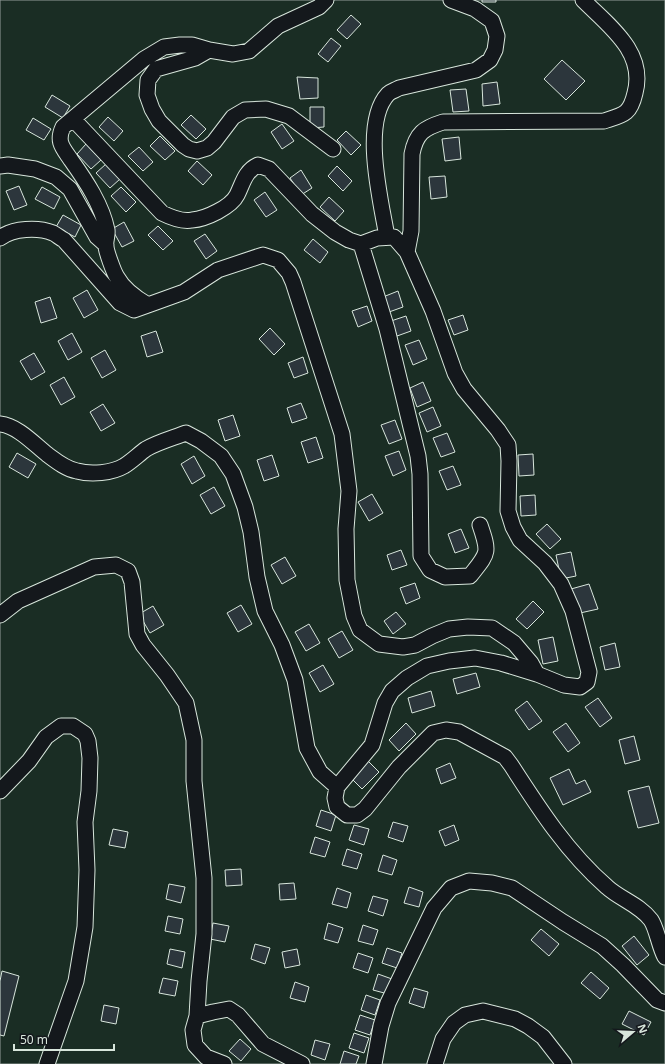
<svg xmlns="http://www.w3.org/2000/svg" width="665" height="1064" font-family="'Noto Sans',sans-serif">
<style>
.green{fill:#1a2d24;stroke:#939e99}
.building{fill:#2c363c;stroke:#d8e6dc}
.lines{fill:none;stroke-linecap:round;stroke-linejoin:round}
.minor-casing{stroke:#d8e6dc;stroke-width:17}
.minor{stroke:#14181c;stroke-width:15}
</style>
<rect width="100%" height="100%" fill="#14181c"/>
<path class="green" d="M 0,0 L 665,0 L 665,1064 L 0,1064 Z"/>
<path class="building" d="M 482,0 L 496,0 L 496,2 L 482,2 Z
M 351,15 L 361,24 L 347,39 L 337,30 Z
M 331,38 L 341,46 L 328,62 L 318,54 Z
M 562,60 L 585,81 L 566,100 L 544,79 Z
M 297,77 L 318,78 L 318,98 L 300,99 Z
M 497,82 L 500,104 L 483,106 L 482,84 Z
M 466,89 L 469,111 L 453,112 L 450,90 Z
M 52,95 L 70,106 L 63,118 L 45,107 Z
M 310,107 L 324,107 L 324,127 L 310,128 Z
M 191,115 L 206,129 L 196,139 L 181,125 Z
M 108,117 L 123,131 L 114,141 L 99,127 Z
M 33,118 L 51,129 L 44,140 L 26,130 Z
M 282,124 L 294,141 L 282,149 L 271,132 Z
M 346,131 L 361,145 L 351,155 L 337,140 Z
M 160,136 L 175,151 L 165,160 L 150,146 Z
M 459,137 L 461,159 L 445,161 L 442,139 Z
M 86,144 L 101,160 L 91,169 L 77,154 Z
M 139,147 L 153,162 L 143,171 L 128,156 Z
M 197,161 L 212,175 L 203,185 L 188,171 Z
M 106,164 L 120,179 L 110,188 L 96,173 Z
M 337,166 L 352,181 L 343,191 L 328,176 Z
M 301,170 L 312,188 L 301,195 L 290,178 Z
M 445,176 L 447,197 L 431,199 L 429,177 Z
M 19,186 L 27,205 L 14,210 L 6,191 Z
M 42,187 L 60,197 L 54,209 L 35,199 Z
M 121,187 L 136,202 L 126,212 L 111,196 Z
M 265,192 L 277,210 L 266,217 L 254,200 Z
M 329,197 L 344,211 L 335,221 L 320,207 Z
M 63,215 L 81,225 L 75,237 L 56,227 Z
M 124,222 L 134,241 L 122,247 L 112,229 Z
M 158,226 L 173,241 L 163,250 L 148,235 Z
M 205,234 L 217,251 L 206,259 L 194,241 Z
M 313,239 L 328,252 L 320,263 L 304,250 Z
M 87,290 L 98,310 L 84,318 L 73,298 Z
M 398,291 L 403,307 L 389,312 L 383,297 Z
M 50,297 L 57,318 L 41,323 L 35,302 Z
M 367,306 L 372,321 L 358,327 L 352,311 Z
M 463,315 L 468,330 L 454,335 L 448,320 Z
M 406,316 L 411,331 L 397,336 L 391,321 Z
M 270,328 L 285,344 L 274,355 L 259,339 Z
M 156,331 L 163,352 L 147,357 L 141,336 Z
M 72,333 L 82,352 L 68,360 L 58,341 Z
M 419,340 L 427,359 L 413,365 L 405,345 Z
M 105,350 L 116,370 L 102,378 L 91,358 Z
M 34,353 L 45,372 L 31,380 L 20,361 Z
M 303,357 L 308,373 L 294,378 L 288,363 Z
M 64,377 L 75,397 L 61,405 L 50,385 Z
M 423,382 L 431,401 L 417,407 L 410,388 Z
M 301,403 L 307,418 L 292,423 L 287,408 Z
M 103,404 L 115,423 L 101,431 L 90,412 Z
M 433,407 L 441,426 L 427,432 L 419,413 Z
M 233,415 L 240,436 L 225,441 L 218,420 Z
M 395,420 L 402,439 L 389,444 L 381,425 Z
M 447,433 L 455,452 L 441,457 L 433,438 Z
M 316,437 L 323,458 L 308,463 L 301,442 Z
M 399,451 L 406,470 L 393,476 L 385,456 Z
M 17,453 L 36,464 L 28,478 L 9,467 Z
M 533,454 L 534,475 L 519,476 L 518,455 Z
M 272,455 L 279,476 L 264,481 L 257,460 Z
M 194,456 L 205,476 L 192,484 L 181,464 Z
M 453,466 L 461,485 L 447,490 L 439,471 Z
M 214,487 L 225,506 L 211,514 L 200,495 Z
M 372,494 L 383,513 L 369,521 L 358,502 Z
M 535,495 L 536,515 L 521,516 L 520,496 Z
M 547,524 L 561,539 L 550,549 L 536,534 Z
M 461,529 L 469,548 L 455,553 L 448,534 Z
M 401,550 L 407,565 L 392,570 L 387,555 Z
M 571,552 L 576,576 L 561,579 L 556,555 Z
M 285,557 L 296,576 L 282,584 L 271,565 Z
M 415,583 L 420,598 L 406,604 L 400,588 Z
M 589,584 L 598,609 L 580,613 L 571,589 Z
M 533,601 L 544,612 L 527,629 L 516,619 Z
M 241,605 L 252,624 L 238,632 L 227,613 Z
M 153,606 L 164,625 L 150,633 L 139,614 Z
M 396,612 L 406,624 L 393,634 L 384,621 Z
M 309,624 L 320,643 L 306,651 L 295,632 Z
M 342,631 L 353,650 L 339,658 L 328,639 Z
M 553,637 L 558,661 L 543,664 L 538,640 Z
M 615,643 L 620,667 L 605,670 L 600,647 Z
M 323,665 L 334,684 L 320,692 L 309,673 Z
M 476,673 L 480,687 L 457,694 L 453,679 Z
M 431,691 L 435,706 L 412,713 L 408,698 Z
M 598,698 L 612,718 L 600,727 L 585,707 Z
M 527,701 L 542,721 L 529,730 L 515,710 Z
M 406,723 L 416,734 L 399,751 L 389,740 Z
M 566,723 L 580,743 L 568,752 L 553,732 Z
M 634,736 L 640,760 L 625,764 L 619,740 Z
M 368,761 L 379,772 L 362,789 L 351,778 Z
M 450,763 L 456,778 L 441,784 L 436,769 Z
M 569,769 L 576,784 L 585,780 L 591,792 L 563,805 L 550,778 Z
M 649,786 L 659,823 L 638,828 L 628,791 Z
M 321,810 L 336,815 L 331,831 L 316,826 Z
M 393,822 L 408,826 L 403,842 L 388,837 Z
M 354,825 L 369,829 L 364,845 L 349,840 Z
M 454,825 L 459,840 L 445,846 L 439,831 Z
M 113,829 L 128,832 L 125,848 L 109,845 Z
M 315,837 L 330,842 L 325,857 L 310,853 Z
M 347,849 L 362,854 L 357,869 L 342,865 Z
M 383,855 L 397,860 L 392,875 L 378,871 Z
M 241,869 L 242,885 L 226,886 L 225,870 Z
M 294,883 L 296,899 L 280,900 L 279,884 Z
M 169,884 L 185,887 L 181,903 L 166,899 Z
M 409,887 L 423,892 L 419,907 L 404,903 Z
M 337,888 L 351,893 L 347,908 L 332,904 Z
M 373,896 L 388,900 L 383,916 L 368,911 Z
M 168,916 L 183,919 L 180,934 L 165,931 Z
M 213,923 L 229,926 L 225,942 L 210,939 Z
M 328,923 L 343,928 L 338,943 L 324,939 Z
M 363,925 L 378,930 L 373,945 L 358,941 Z
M 541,929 L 559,944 L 549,956 L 531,940 Z
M 634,936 L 649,955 L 637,965 L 622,946 Z
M 255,944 L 270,948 L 265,964 L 251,959 Z
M 387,948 L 402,953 L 397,968 L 382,963 Z
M 170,949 L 185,952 L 182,968 L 167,964 Z
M 297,949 L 300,965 L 285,968 L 282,952 Z
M 358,953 L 373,958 L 368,973 L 353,968 Z
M 2,971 L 19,976 L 4,1036 L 0,1035 L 0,981 Z
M 591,972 L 609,988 L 600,999 L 581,983 Z
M 378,974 L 392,979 L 388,994 L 373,990 Z
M 163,978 L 178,981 L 175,996 L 159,993 Z
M 295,982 L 309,987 L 305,1002 L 290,998 Z
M 414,988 L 428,992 L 424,1008 L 409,1003 Z
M 366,995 L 380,1000 L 375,1015 L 361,1010 Z
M 104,1005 L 119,1008 L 116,1024 L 101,1021 Z
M 629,1011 L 651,1022 L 644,1035 L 622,1024 Z
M 360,1015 L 375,1020 L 370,1035 L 355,1030 Z
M 354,1033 L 369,1038 L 364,1053 L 349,1048 Z
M 240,1039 L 251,1049 L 241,1061 L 229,1051 Z
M 315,1040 L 330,1044 L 325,1060 L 311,1055 Z
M 344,1051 L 359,1056 L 356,1064 L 340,1064 Z"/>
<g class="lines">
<g class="minor-casing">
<path id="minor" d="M 326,0 L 319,7 L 278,26 L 249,51 L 233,54 L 209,50 L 192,45 L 180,45 L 164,47 L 144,59 L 63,127 C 56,142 63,148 71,160 C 86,181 102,205 107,230 C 108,235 105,241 106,246 C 106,251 114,273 117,277 C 124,290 136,298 148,305 L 184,292 L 218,270 L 263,255 L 278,260 L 289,273 L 293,282 L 342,434 L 349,491 L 346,529 L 347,580 L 354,616 L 360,630 L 379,644 L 403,647 L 415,645 L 432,636 L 449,629 L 468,627 L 492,628 L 514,643 L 531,663 L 537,674
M 209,50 L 195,58 L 156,69 L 148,80 L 147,95 L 152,109 L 159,121 L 183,145 L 189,149 L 197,151 L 207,148 L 214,142 L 233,117 L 245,110 L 266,109 L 289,116 L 333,149
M 73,119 L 162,213 C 172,218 182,222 192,220 C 206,219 231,207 237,195 C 243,183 245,171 258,165 L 269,169 L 312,214 L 335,232 L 349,240 L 361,244 L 377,238 L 394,237 L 407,252 L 433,311 L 455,373 L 464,389 L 498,430 L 508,445 L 509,461 L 508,511 L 513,527 L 520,540 L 545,563 L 561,584 L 573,611 L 589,672 L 587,682 L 580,687 L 564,685 L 537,674 L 501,663 L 475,658 L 449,661 L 427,666 L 407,678 L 392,691 L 385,703 L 372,745 L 337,787 L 335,798 L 337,807 L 347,815 L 357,815 L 365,809 L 399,767 L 433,733 L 446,730 L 459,732 L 505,757 L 511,765 C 540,810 567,852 607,887 C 620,899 640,905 651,920 C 657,929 659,946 665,957
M 0,166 L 8,165 L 35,169 L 56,177 L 70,189 L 97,237 L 106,245
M 387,237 C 381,201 361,123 388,94 C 391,91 396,90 399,88 L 476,70 L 490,60 L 495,50 L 497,36 L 492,21 L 475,9 L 451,0
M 0,238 C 13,228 38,227 53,233 C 57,235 60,238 64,240 L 120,303 L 134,310 L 148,305
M 361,244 L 387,329 L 418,456 L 420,474 L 421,556 L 430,570 L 445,577 L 470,576 C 488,553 490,554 480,525
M 407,252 L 411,231 L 412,154 C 416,133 424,128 443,122 L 604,121 C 623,115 630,115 635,93 C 646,52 609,26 583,0
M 0,424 C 18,426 34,444 48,455 C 56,461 66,469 77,471 C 91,475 112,473 124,466 C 132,461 139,454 146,449 C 158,442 173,438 186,433 L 201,441 L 221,456 L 233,474 L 245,507 L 251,532 L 257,577 L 265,611 L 282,645 L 295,680 L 307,748 L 320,772 L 337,787
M 0,615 L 18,601 L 94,567 L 116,565 L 128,571 L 132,582 L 137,634 L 143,645 L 167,675 L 186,703 L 194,740 L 194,781 L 204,878 L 204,934 L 199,981 L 197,1016 L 193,1030 L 195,1045 L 206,1057 L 224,1064
M 0,791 L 29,761 L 46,737 L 61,726 L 73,726 L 85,734 L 88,741 L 90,758 L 89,791 L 85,822 L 87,870 L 85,927 L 76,981 L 47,1064
M 197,1016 L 213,1012 L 229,1009 L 238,1015 L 263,1044 L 302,1064
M 374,1064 L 381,1026 L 388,1003 L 434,908 L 451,888 L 469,881 L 492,883 L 512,888 L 563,922 L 602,946 L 623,965 L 657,1000 L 665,1003
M 435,1064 L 443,1039 L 454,1023 L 465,1015 L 483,1011 L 515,1019 L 528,1026 L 543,1037 L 564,1064"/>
</g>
<use href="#minor" class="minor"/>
</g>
<g transform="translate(633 1032) rotate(71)" stroke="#14181c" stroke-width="3" paint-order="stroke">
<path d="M0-3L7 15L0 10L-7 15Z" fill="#d8e6dc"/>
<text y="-6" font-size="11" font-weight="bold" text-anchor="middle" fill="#d8e6dc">N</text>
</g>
<path d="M14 1044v6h100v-6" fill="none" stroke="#d8e6dc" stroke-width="2"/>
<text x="20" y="1044" font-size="12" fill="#d8e6dc" stroke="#14181c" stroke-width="3" paint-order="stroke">50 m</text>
</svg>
